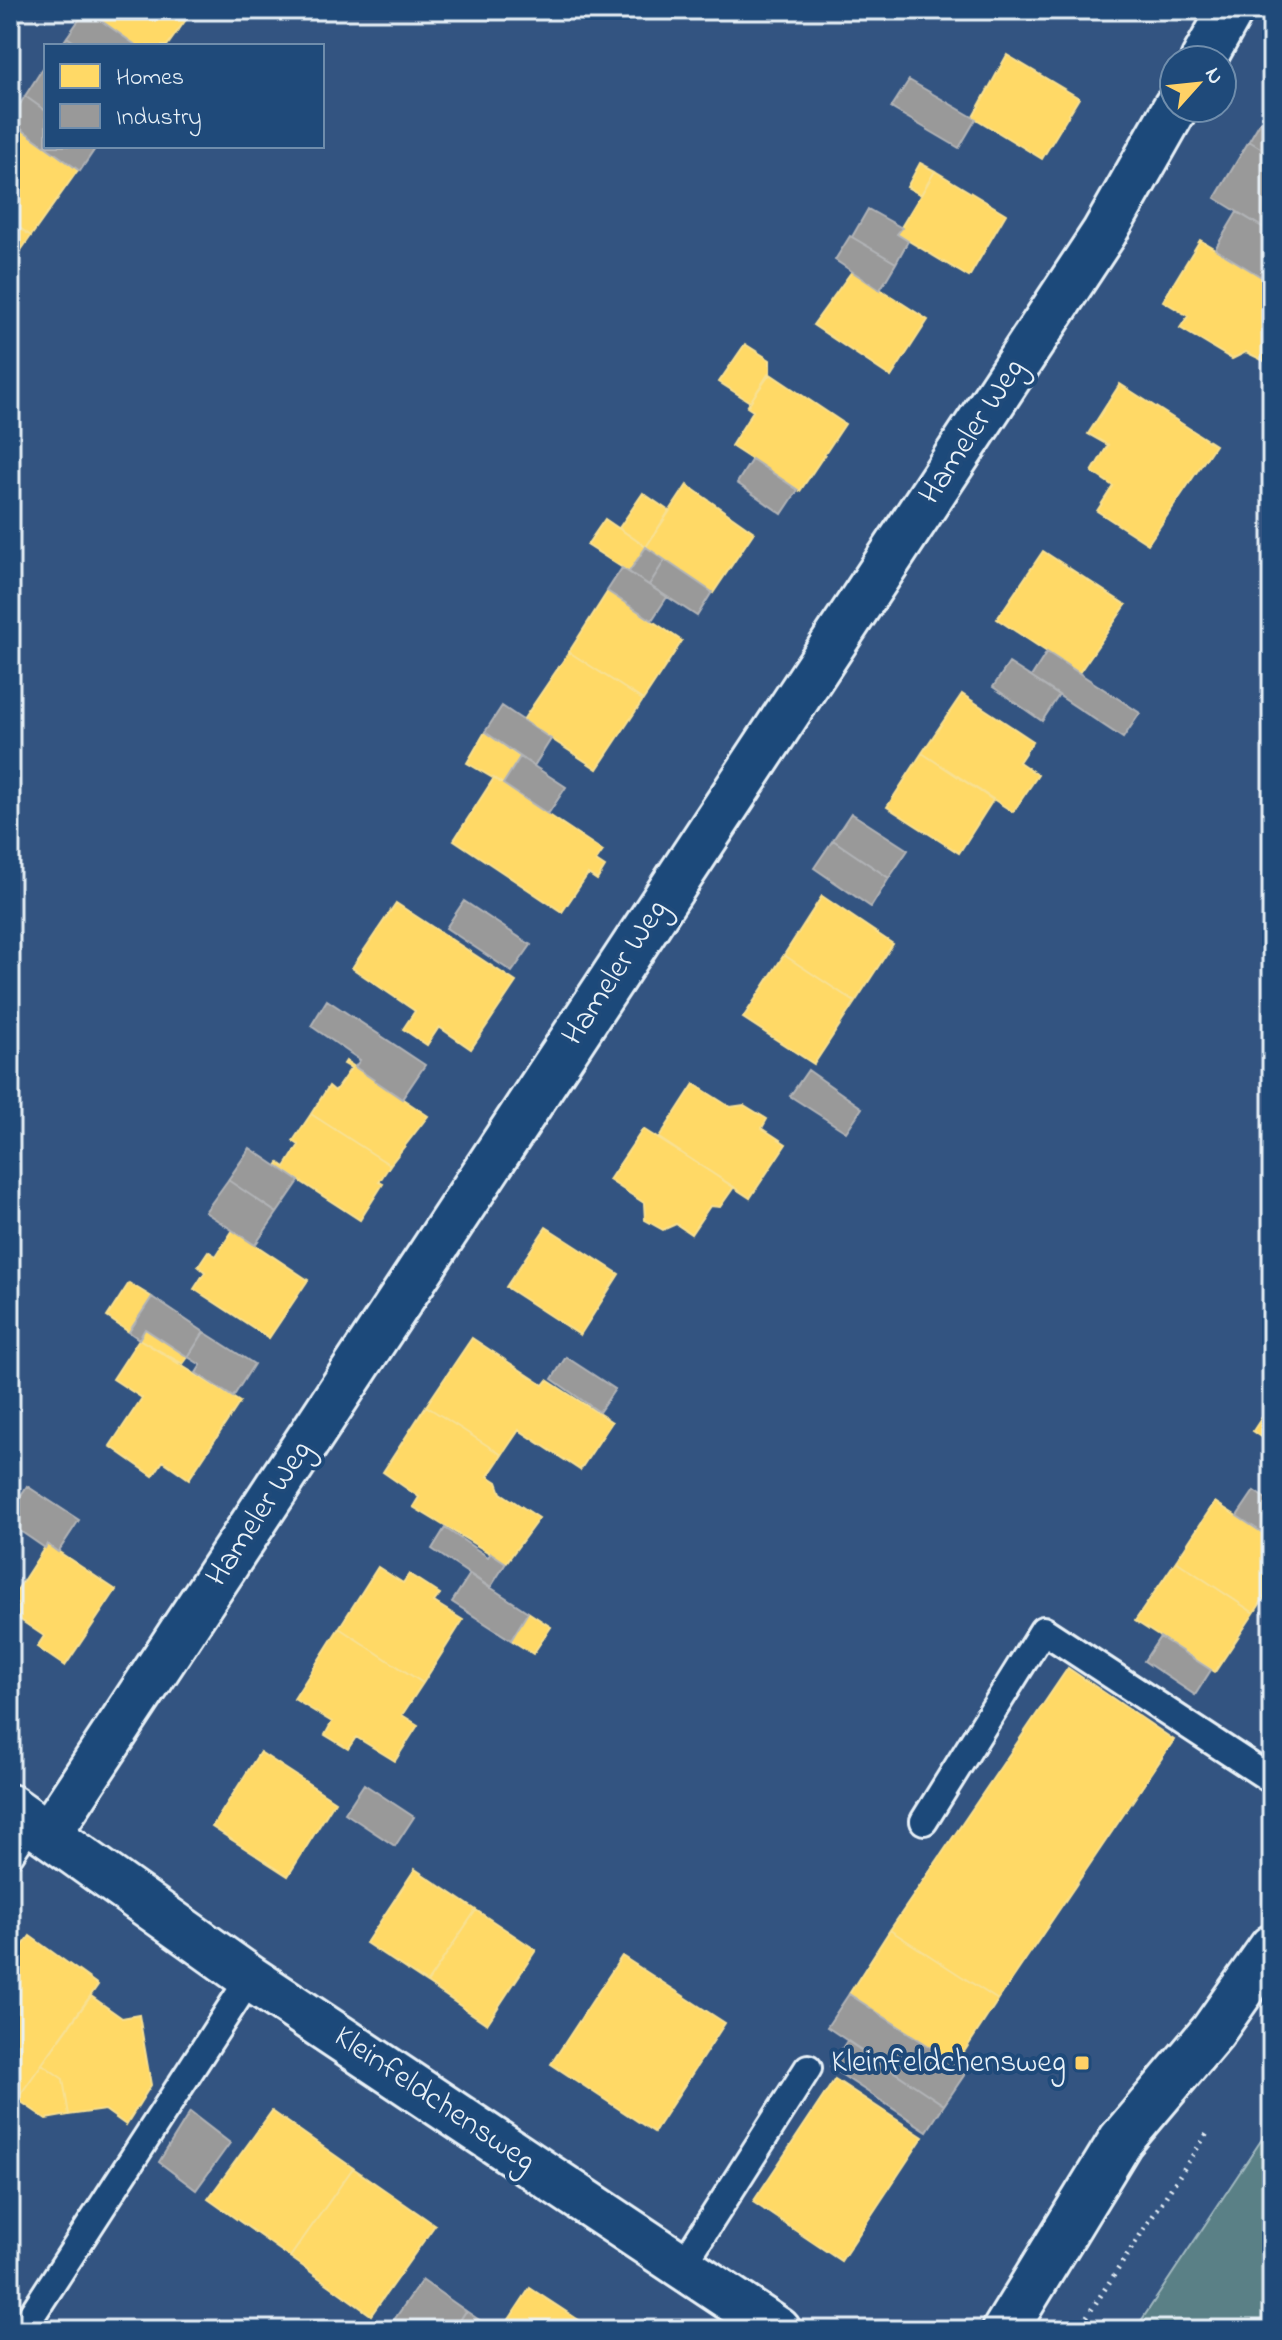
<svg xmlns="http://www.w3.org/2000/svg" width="1282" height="2340" font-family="'Indie Flower',sans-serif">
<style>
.green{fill:#5a8086;stroke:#a1b8bf;stroke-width:2}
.homes{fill:#ffd966;stroke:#f8e092;stroke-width:2}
.industry{fill:#999;stroke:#b1b3b6;stroke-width:2}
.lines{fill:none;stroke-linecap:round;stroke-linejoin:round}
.service-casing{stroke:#e8f1f8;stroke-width:32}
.minor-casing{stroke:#e8f1f8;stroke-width:50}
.secondary-casing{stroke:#e8f1f8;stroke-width:50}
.path{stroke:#e8f1f8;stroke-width:5;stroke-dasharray:2 6;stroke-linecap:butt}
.service{stroke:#1f4a7a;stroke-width:26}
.minor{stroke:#1f4a7a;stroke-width:44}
.secondary{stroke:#1f4a7a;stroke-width:44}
.poi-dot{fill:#ffd166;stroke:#1f4a7a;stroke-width:3}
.labels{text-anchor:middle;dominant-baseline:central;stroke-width:8;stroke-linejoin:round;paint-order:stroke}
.street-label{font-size:32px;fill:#e8f1f8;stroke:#1f4a7a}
.poi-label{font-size:32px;fill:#e8f1f8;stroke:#1f4a7a;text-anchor:end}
</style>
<rect width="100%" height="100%" fill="#335481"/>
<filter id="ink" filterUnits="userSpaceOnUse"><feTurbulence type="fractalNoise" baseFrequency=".0125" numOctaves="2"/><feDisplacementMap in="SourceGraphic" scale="16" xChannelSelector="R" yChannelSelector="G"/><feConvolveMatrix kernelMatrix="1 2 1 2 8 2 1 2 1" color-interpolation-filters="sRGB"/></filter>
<g filter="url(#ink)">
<path class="green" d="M 1272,2124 L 1272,2330 L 1135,2330 Z"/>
<path class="homes" d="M 85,10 L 193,10 L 167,46 L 137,46 Z
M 1007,55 L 1079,98 L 1042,159 L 973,117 Z
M 10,121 L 78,170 L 31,236 L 10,221 Z
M 920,163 L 935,171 L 921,195 L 907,187 Z
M 935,171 L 1006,214 L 969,277 L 897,234 Z
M 10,221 L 31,236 L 10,266 Z
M 1200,240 L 1270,282 L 1272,279 L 1272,365 L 1246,352 L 1232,359 L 1180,328 L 1188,316 L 1163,301 Z
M 852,271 L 928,320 L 891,377 L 813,325 Z
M 745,344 L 770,360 L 770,374 L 750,402 L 719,382 Z
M 769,373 L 845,424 L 800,491 L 731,446 L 753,411 L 747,407 Z
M 1120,384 L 1215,445 L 1148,544 L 1097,511 L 1113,486 L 1092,472 L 1108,445 L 1088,434 Z
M 687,485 L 754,532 L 713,593 L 646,547 Z
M 643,493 L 669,511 L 646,547 L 619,528 Z
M 605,519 L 646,547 L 629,572 L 587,545 Z
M 1043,551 L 1126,605 L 1079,673 L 997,619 Z
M 608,591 L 682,641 L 643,700 L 569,652 Z
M 569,652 L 643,700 L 597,769 L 523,720 Z
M 962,694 L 1033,741 L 1019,762 L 1038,775 L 1013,812 L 922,753 Z
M 485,732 L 520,757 L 503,784 L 467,763 Z
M 922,753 L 993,800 L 959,853 L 887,807 Z
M 494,778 L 603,851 L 596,861 L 605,867 L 597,880 L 588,874 L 562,912 L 454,840 Z
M 822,896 L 893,944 L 855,1002 L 784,955 Z
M 396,903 L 516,982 L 471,1049 L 439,1027 L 427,1045 L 403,1029 L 415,1011 L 352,968 Z
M 784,955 L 855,1002 L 814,1064 L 743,1018 Z
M 346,1061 L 428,1116 L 390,1165 L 311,1114 L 329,1086 L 335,1091 L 351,1068 L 344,1064 Z
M 694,1084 L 730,1107 L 744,1105 L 767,1119 L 762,1128 L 786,1144 L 750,1198 L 659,1138 Z
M 311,1114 L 390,1165 L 379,1182 L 383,1184 L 360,1220 L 277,1166 L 279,1163 L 285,1167 L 299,1145 L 293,1141 Z
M 643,1129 L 734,1187 L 720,1207 L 710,1206 L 691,1234 L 676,1224 L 663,1230 L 645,1220 L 644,1203 L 609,1180 Z
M 546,1227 L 619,1274 L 580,1335 L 506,1287 Z
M 233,1230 L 308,1280 L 269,1338 L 194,1289 L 205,1272 L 198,1266 L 208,1251 L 216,1256 Z
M 129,1283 L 152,1297 L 129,1332 L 107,1317 Z
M 145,1329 L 188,1357 L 183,1364 L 139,1339 Z
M 472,1338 L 543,1385 L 547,1380 L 612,1422 L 580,1470 L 519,1430 L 502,1455 L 426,1406 Z
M 139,1339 L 240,1402 L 189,1479 L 163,1461 L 153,1476 L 110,1446 L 142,1398 L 113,1379 Z
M 1272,1402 L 1272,1444 L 1253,1431 Z
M 426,1406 L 502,1455 L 488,1476 L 497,1482 L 501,1493 L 539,1518 L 506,1563 L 413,1507 L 419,1497 L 383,1472 Z
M 1215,1502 L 1272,1539 L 1272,1586 L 1254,1613 L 1176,1561 Z
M 47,1544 L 116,1590 L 65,1666 L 37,1647 L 44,1636 L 10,1613 L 10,1601 Z
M 1176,1561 L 1254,1613 L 1215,1672 L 1135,1621 Z
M 378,1567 L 403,1583 L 409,1574 L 440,1594 L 434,1602 L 463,1620 L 423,1683 L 339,1628 Z
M 528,1612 L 551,1627 L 533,1654 L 511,1640 Z
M 339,1628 L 423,1683 L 402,1715 L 418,1725 L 395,1761 L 356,1737 L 348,1749 L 325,1735 L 332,1722 L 294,1699 Z
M 1068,1668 L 1174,1740 L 998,2000 L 890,1930 Z
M 260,1752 L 335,1801 L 288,1876 L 212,1827 Z
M 415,1869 L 476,1910 L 427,1983 L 366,1943 Z
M 476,1910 L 536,1950 L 487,2024 L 427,1983 Z
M 890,1930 L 998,2000 L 956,2064 L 849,1994 Z
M 30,1936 L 98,1985 L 17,2099 L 10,2094 L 10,1963 Z
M 622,1956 L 725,2023 L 654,2132 L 551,2064 Z
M 91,1996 L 122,2018 L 139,2015 L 151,2085 L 126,2125 L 105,2110 L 69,2115 L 63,2079 L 42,2064 Z
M 42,2064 L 63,2079 L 69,2115 L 46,2119 L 17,2099 Z
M 835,2079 L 923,2137 L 841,2261 L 753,2202 Z
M 272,2111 L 353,2168 L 290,2257 L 208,2199 Z
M 353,2168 L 435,2225 L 371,2315 L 290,2257 Z
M 530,2288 L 594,2330 L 502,2330 Z"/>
<path class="industry" d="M 86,10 L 137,46 L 80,46 L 67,37 Z
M 67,37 L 80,46 L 61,46 Z
M 45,65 L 46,65 L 46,111 L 25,96 Z
M 909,80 L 976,119 L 959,148 L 891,108 Z
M 25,96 L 46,111 L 46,146 L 97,146 L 80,171 L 10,121 Z
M 1266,112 L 1272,115 L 1272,155 L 1249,141 Z
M 1249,141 L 1272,155 L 1272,233 L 1215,198 Z
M 868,209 L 902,228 L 897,234 L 908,241 L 896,263 L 852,237 Z
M 1237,212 L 1272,233 L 1270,282 L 1215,249 Z
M 850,236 L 896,263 L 880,290 L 835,260 Z
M 752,459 L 798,490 L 782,514 L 737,483 Z
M 646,547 L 665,560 L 649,585 L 629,572 Z
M 665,560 L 712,592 L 697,616 L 649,585 Z
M 622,568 L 667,597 L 652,620 L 607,591 Z
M 1047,652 L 1140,713 L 1123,738 L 1031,677 Z
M 1009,663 L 1059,695 L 1042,721 L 993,687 Z
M 502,706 L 551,739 L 534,766 L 485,732 Z
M 520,757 L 566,787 L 548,814 L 503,784 Z
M 851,813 L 908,850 L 889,878 L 833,840 Z
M 833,840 L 889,878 L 871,907 L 814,868 Z
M 464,901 L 531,945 L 512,972 L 446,928 Z
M 327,1000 L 425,1065 L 402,1099 L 355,1067 L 360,1060 L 311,1026 Z
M 808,1070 L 862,1108 L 846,1132 L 790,1096 Z
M 250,1148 L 299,1181 L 277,1213 L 228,1180 Z
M 228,1180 L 277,1213 L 255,1245 L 205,1212 Z
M 152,1297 L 204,1332 L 188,1357 L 145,1329 L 139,1339 L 129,1332 Z
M 204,1332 L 254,1364 L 233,1397 L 196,1373 L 201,1365 L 188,1357 Z
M 566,1357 L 615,1389 L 599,1412 L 552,1379 Z
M 27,1486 L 79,1520 L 58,1552 L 47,1544 L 45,1548 L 10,1524 L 10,1512 Z
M 1254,1491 L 1272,1503 L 1272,1539 L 1237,1516 Z
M 445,1528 L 488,1557 L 491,1553 L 506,1563 L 490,1588 L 432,1549 Z
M 470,1574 L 528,1612 L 511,1640 L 452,1602 Z
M 1160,1637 L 1211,1670 L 1195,1695 L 1144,1661 Z
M 364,1784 L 414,1817 L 395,1846 L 345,1813 Z
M 849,1994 L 967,2071 L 944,2105 L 827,2027 Z
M 847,2041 L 944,2105 L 927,2131 L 830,2067 Z
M 190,2112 L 230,2143 L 196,2190 L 159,2162 Z
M 422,2280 L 466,2311 L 454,2330 L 393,2330 L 389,2327 Z
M 466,2311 L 494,2330 L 454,2330 Z"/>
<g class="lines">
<g class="service-casing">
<path id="service" d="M 924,1821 L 1043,1630 L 1272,1780
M 10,1854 L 31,1822
M 682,2266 L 808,2068
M 22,2330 L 250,1978"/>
</g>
<g class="minor-casing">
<path id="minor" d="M 1203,60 L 1231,10
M 10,1807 L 250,1978 L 778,2330
M 49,1833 L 1104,233 L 1175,108"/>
</g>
<g class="secondary-casing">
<path id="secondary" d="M 1005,2330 L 1121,2140 L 1213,2031 L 1272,1947"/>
</g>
<path class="path" d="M 1078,2330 L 1208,2132"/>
<use href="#service" class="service"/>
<use href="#minor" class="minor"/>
<use href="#secondary" class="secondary"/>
</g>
</g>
<rect class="poi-dot" x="1074" y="2055" width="16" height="16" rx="4"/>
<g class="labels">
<g class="street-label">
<text transform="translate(973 432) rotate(-57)">Hameler Weg</text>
<text transform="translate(616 973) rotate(-57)">Hameler Weg</text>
<text transform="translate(260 1514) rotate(-57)">Hameler Weg</text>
<text transform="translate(434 2100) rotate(34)">Kleinfeldchensweg</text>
</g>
<g class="poi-label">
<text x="1066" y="2063">Kleinfeldchensweg</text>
</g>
</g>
<rect width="1282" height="2340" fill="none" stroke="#1f4a7a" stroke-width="40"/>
<rect x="20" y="20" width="1242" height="2300" fill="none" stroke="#e8f1f8" stroke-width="3" filter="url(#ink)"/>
<rect x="44" y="44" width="280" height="104" fill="#1f4a7a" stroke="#6f8dac" stroke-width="2"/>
<rect x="60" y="64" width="40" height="24" fill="#ffd966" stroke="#6f8dac" stroke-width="2"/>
<text x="116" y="84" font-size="24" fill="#e8f1f8">Homes</text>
<rect x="60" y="104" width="40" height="24" fill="#999999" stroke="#6f8dac" stroke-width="2"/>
<text x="116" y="124" font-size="24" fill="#e8f1f8">Industry</text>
<g transform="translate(1198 84) rotate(63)"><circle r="38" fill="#1f4a7a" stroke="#6f8dac" stroke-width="2"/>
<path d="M0-6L14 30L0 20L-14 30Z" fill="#ffd166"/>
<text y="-12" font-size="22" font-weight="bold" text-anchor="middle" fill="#e8f1f8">N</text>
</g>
</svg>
